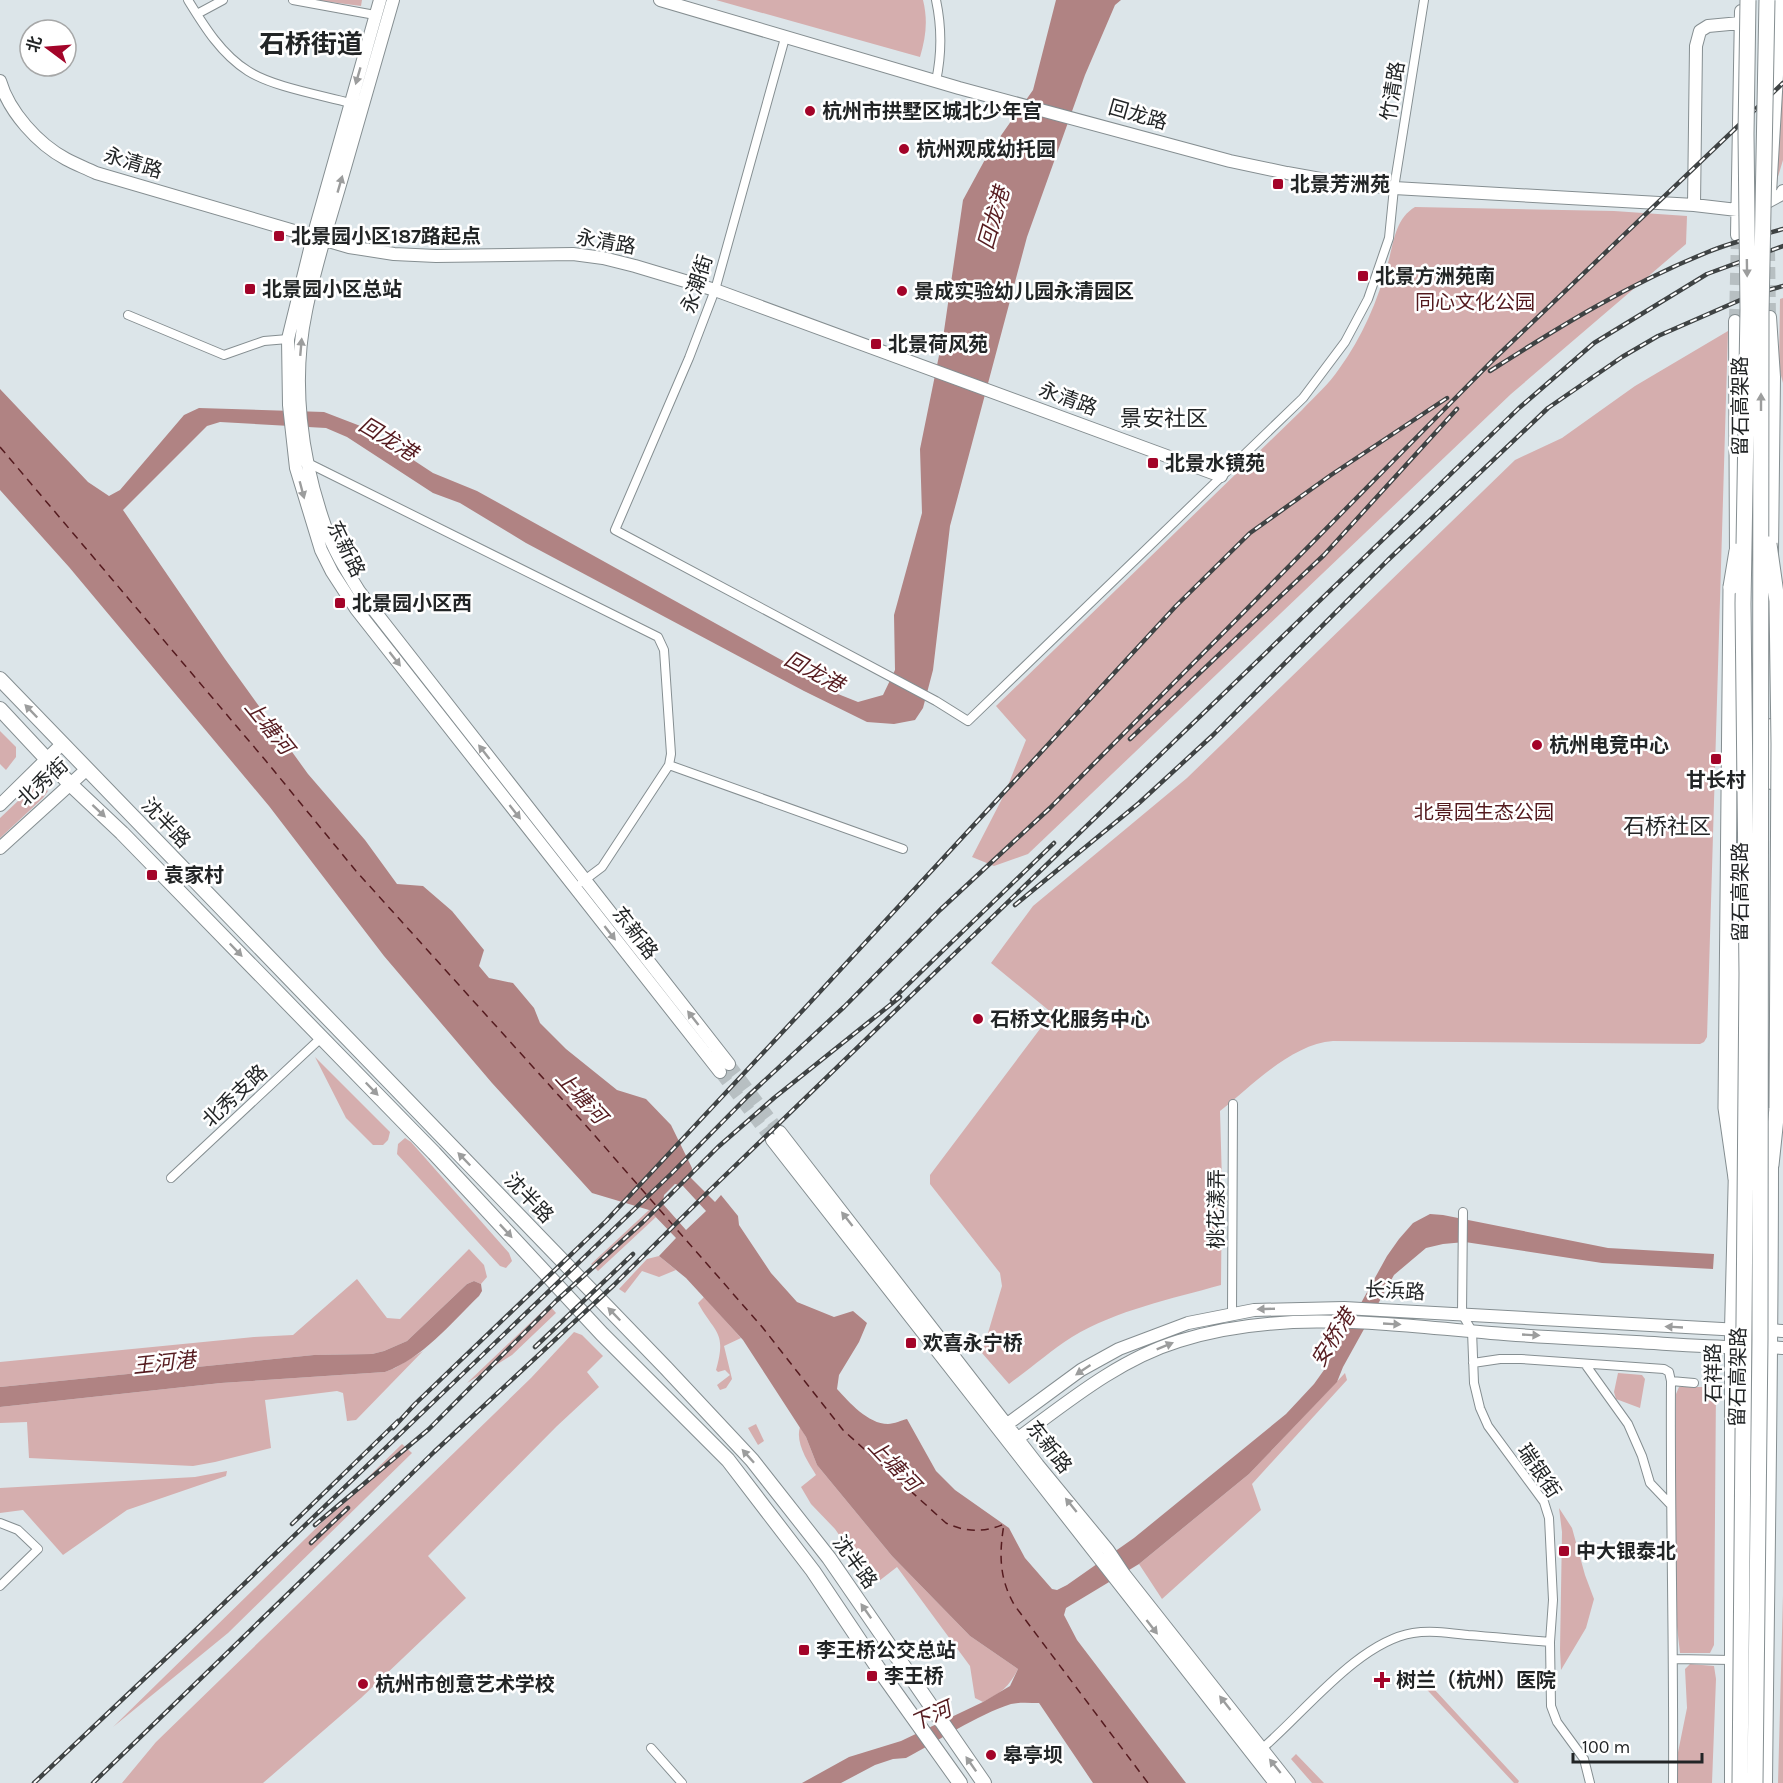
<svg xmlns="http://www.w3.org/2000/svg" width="1783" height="1783" font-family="Karla,'Noto Sans SC',sans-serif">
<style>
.green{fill:#d5aeae}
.water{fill:#b08383;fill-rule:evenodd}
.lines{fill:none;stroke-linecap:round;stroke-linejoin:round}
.ferry{stroke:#551b1f;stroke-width:1.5;stroke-dasharray:8 6;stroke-linecap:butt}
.secondary-tunnel{stroke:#b7bfc2;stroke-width:12;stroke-dasharray:12 6;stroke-linecap:butt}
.street-casing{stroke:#858e91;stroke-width:10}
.secondary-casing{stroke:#858e91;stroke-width:14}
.primary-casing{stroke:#858e91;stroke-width:16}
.highway-casing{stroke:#858e91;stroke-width:17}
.street{stroke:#fff;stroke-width:8}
.secondary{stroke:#fff;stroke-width:12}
.primary{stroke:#fff;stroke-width:14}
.highway{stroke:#fff;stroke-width:15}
.rail-casing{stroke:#3f4344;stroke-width:4.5}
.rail{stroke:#fff;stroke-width:2;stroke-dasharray:7;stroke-linecap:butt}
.highway-bridge-casing{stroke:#858e91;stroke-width:17;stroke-linecap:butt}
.highway-bridge{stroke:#fff;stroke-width:15}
.oneway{fill:#9c9d9d}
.poi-dot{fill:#a30429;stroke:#fff;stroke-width:2}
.labels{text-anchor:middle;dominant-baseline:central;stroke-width:5;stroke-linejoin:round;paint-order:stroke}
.street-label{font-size:20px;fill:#222526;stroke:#fff}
.poi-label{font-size:20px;font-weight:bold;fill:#222526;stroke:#fff;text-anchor:start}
.park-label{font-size:20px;fill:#53191d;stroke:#fff}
.water-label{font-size:21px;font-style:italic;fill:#551b1f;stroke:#fff}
.quarter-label{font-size:22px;fill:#222526;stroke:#fff}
.district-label{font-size:26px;font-weight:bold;fill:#222526;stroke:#fff}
</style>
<rect width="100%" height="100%" fill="#dce5e9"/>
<path class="green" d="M 315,0 L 362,0 L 361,6 Z
M 716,0 L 923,0 C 928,20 926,37 920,57 Z
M 1783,54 L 1783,160 L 1777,180 Z
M 1415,207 L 1614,211 L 1687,216 L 1686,244 L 1511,394 L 1028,854 L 994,866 L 972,857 L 1005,793 L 1026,740 L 996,706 L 1302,410 C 1314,397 1329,384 1339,369 C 1362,338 1378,300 1388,263 C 1394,242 1395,219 1415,207 Z
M 1783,298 L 1783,383 L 1779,368 L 1780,299 Z
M 1728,331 L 1707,1037 L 1704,1042 L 1700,1044 L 1333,1041 C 1291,1044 1252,1086 1220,1111 L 1222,1182 L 1221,1285 C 1171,1299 1117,1310 1072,1337 C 1050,1351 1030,1369 1009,1384 L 982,1353 L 1002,1286 L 1000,1273 L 930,1184 L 930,1175 L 1052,1013 L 991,963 L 1033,906 L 1187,778 L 1515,460 L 1562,438 L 1635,386 Z
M 0,731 L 16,747 L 16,757 L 6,770 L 0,764 Z
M 38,782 L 48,791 L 43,798 L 0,838 L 0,818 Z
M 315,1057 L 390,1132 L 388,1140 L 383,1145 L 373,1145 L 346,1118 Z
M 405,1138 L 411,1142 L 509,1253 L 512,1261 L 506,1268 L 500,1266 L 397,1154 L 398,1144 Z
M 649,1210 L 656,1217 L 598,1271 L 591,1264 Z
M 469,1249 L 484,1265 L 487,1277 L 481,1284 L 474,1281 L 467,1284 L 407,1341 L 384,1351 L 372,1354 L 314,1355 L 0,1387 L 0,1362 L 254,1337 L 293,1335 L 357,1279 L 387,1318 L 400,1319 Z
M 659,1256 L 676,1270 L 659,1277 L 642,1271 L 625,1293 L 619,1289 L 647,1259 Z
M 704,1297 L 741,1338 L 724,1346 L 732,1379 L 726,1388 L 720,1390 L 717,1385 L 730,1375 L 725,1370 L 718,1372 L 716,1370 C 727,1331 715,1334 698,1303 Z
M 549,1305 L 556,1313 L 512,1355 L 467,1383 Z
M 574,1332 L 582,1335 L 603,1356 L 587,1372 L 599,1387 L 557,1426 L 428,1556 L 466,1598 L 361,1698 L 263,1783 L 122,1783 L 156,1742 L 531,1378 Z
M 423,1351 L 356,1420 L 347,1421 L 343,1393 L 337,1391 L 265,1400 L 271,1448 L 215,1462 L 193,1466 L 29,1458 L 27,1422 L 0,1423 L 0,1407 L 221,1383 L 385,1372 L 395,1368 Z
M 1345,1373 L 1347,1380 L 1252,1484 L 1261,1510 L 1162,1599 L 1139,1564 L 1249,1474 Z
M 1618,1373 L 1642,1375 L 1645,1379 L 1640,1408 L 1616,1399 L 1614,1392 Z
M 1679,1387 L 1716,1387 L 1714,1645 L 1710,1653 L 1680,1653 L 1674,1600 L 1676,1394 Z
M 756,1424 L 764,1441 L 758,1445 L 748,1428 Z
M 800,1427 L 806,1437 L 817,1465 L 892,1556 L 970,1636 L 1018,1669 C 1008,1688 1002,1692 983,1702 L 975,1698 L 970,1666 L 897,1567 L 879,1581 L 860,1565 L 835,1529 L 811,1504 L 801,1487 L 816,1475 C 808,1462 795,1443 800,1427 Z
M 402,1444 L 412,1453 L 228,1633 L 113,1727 Z
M 227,1471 L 226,1476 L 127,1510 L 63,1555 L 23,1510 L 0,1513 L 0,1488 L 195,1477 Z
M 1559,1508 L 1572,1528 L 1585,1575 L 1594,1599 L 1586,1628 L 1561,1670 L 1560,1650 L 1562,1532 Z
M 1783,1595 L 1783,1783 L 1778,1783 Z
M 1690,1664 L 1714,1666 L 1716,1679 L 1712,1783 L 1674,1783 L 1674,1772 L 1687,1708 L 1685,1669 Z
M 1422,1676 L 1519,1781 L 1518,1783 L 1514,1783 L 1417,1679 Z
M 1296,1754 L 1324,1783 L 1312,1783 L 1291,1759 Z"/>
<path class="water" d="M 1056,0 L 1121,0 L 1115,5 L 1085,75 L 1027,237 L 950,526 L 933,670 L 923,708 L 915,720 L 894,724 L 867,722 L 804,691 L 526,543 L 460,503 L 433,493 L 347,437 L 326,428 L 220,422 L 207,426 L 123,510 L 225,659 L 308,774 L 365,840 L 397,884 L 423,886 L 452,911 L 484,950 L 479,966 L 489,978 L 513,983 L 534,1008 L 540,1023 L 566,1049 L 617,1090 L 646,1099 L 671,1125 L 692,1168 L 691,1178 L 715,1202 L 721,1195 L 738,1216 L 739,1225 L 771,1273 L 797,1302 L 834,1317 L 853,1311 L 867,1323 L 859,1342 L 839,1375 L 837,1389 C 849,1402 868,1424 888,1424 C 894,1424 902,1420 907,1419 L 936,1471 L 955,1490 L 1009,1528 L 1025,1558 L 1052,1589 L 1057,1590 L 1067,1585 L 1134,1538 L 1264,1432 L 1286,1414 L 1314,1384 L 1324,1370 L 1387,1256 L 1399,1239 L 1413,1223 L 1430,1214 L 1443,1215 L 1608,1248 L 1714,1254 L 1713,1269 L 1602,1263 L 1465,1242 L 1443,1244 L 1426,1248 L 1394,1275 L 1343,1367 L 1337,1382 L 1249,1474 L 1139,1564 L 1066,1608 L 1064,1615 L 1077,1640 L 1186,1783 L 1093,1783 L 1039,1703 C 1030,1703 1020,1702 1011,1704 C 977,1715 938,1741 906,1758 L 893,1759 L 875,1765 L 841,1783 L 802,1783 L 849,1757 L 901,1741 L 983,1702 L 1010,1686 L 1018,1669 L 970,1636 L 892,1556 L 817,1465 L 806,1437 L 743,1340 L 686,1278 L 659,1256 L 676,1238 L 649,1210 L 592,1193 L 492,1083 L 384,956 L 269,806 L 69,567 L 0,490 L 0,389 L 88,482 L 109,496 L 120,490 L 184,415 L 199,408 L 324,412 L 363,427 L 433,473 L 477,491 L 814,678 L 838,694 L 858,702 L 883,695 L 895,670 L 894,615 L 922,513 L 920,449 L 944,331 L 963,200 L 988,154 L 1033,90 ZM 675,1184 L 683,1186 L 706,1211 L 686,1230 L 663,1204 L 664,1195 Z
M 474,1281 L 481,1284 L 482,1291 L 479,1296 C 450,1324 423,1358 385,1372 L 221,1383 L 0,1407 L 0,1387 L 314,1355 L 372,1354 L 384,1351 L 407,1341 L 467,1284 Z"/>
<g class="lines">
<path class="ferry" d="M 0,447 L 266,761 L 356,871 L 589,1129 L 763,1328 L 843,1430 L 946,1523 C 965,1532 984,1533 1004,1524 C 999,1554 999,1579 1015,1606 L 1148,1783"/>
<path class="secondary-tunnel" d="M 1769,249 L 1770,317
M 1735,321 L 1737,235
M 729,1064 L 780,1132
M 720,1072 L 772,1140"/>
<g class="street-casing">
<path id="street" d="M 188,0 C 204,26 221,54 248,71 C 273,87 321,95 350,103
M 293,0 L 375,15
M 936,0 C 942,28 942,53 936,81
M 197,14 L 223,0
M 785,38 L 715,290 L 689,358 L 615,530 L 936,701 L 968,721 L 1303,398 L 1345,342 L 1368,299 L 1389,238 L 1394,188 L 1424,0
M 128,315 L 224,355 L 264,341 L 288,339
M 308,463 L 658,637 L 664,650 L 671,754 L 669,765 L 602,867 L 582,882
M 669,765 L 903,849
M 171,1178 L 322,1037
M 1463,1212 L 1462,1314 L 1472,1331 L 1474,1383 L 1480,1408 L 1488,1426 L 1544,1502 L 1549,1518 L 1553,1600 L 1550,1642 L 1551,1706 L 1557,1722 L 1584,1759 L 1590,1783
M 1232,1313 L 1233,1104
M 1473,1363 L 1500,1359 L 1521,1359 L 1664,1369 L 1669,1372 L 1671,1381 C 1670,1515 1674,1649 1673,1783
M 1585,1364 L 1628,1424 L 1642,1456 L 1650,1483 L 1671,1505
M 1671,1381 L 1694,1383
M 0,1523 L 18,1530 L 38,1549 L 0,1586
M 1674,1659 L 1732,1660
M 651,1748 L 682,1783
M 1258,1752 C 1301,1717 1357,1642 1413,1633 C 1431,1630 1450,1633 1468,1635 C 1495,1637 1523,1640 1550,1642"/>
</g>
<g class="secondary-casing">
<path id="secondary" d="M 380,0 L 313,237 L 288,339 L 289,405 L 296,468 L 321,550 L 332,572 L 356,609 L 720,1072
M 393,0 C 375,63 357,125 339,188 C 327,229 314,270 306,311 C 291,382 301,458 325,526 C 333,549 346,570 359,591 L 729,1064
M 660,0 L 959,88 L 1230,161 L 1287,173 L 1337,182 L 1394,188 L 1694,205 L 1737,210 L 1756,208 L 1782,194 L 1783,191
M 0,81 C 9,112 38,144 66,159 C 75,164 86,168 96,173 L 349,247 L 394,254 L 436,256 L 573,254 L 603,258 L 635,266 L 715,290 L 1221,476
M 1770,193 L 1777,75 L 1777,0
M 1694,205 L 1696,46 L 1700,31 L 1708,26 L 1740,23
M 1737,235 L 1741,11
M 1770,317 L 1774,377 L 1772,552
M 1735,321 L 1736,560
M 1771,783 L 1771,725
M 0,805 L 62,744
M 0,848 L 87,769
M 1737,962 L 1739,853
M 780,1132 L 1038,1465 L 1108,1550 L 1124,1574 L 1289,1783
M 772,1140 L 1275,1783
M 1763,1330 L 1783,1331
M 1761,1347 L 1783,1348
M 1002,1428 L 1081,1370 L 1119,1349 L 1188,1323 L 1254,1310 L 1344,1308 L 1740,1330
M 1013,1442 C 1065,1404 1117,1360 1179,1341 C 1281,1309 1387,1324 1491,1333 C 1539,1337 1588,1339 1636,1342 C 1671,1344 1706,1347 1740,1347"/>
</g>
<g class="primary-casing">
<path id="primary" d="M 0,679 L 666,1368 L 752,1460 L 829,1558 L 984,1783
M 0,709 L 70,784 L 122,833 L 434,1153 L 602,1334 L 728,1460 L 813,1571 L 878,1668 L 960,1783
M 1736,1146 L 1737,962
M 1732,1783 L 1732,1330 L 1736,1169
M 1765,1783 C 1767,1577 1771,1371 1771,1165"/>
</g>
<g class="highway-casing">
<path id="highway" d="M 1731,587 L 1726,1108 L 1736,1178
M 1771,1165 L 1777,1108"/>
</g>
<use href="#street" class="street"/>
<use href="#secondary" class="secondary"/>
<use href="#primary" class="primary"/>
<use href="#highway" class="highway"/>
<g class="rail-casing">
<path id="rail" d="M 1490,371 C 1562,325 1629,284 1708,252 C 1732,242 1758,236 1783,229
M 1130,739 L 1324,555 L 1457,409
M 1015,905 L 1139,803 L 1213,735 L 1388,560 L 1548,408 L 1622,357 L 1658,336 L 1754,294 L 1783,286
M 892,1000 L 1054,843
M 535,1347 L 633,1254
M 393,1428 L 415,1404 L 606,1221 L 804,1009 L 1176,606 L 1250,533 L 1331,475 L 1447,398
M 292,1524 L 398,1421
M 315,1525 L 429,1429 L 556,1301 L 643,1222 L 718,1147 L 774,1098 L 900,997
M 311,1543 L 348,1508
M 34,1783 L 200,1626 L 671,1174 L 748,1096 L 844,1007 L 940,910 L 1050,808 L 1495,358 L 1783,83
M 93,1783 L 434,1452 L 614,1285 L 708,1192 L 1519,408 L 1594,343 L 1707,274 L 1783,246"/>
</g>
<use href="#rail" class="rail"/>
<g class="highway-bridge-casing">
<path id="highway-bridge" d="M 1769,544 L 1777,601 L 1779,744 L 1777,1108
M 1731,587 L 1737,551
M 1740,1783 L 1747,973 L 1743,604 L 1748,310 L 1746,134 L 1748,0
M 1755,1783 L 1760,1339 L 1761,314 L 1767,0"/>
</g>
<use href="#highway-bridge" class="highway-bridge"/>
</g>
<defs><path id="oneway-solid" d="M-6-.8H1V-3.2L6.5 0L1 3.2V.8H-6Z" transform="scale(1.5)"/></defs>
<g class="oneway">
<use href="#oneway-solid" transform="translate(358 76) rotate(106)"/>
<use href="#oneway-solid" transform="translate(340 184) rotate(-74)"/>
<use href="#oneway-solid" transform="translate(1747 268) rotate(89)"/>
<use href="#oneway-solid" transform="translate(301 347) rotate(-85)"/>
<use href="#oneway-solid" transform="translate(1761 402) rotate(-90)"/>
<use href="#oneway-solid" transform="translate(302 490) rotate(75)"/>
<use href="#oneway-solid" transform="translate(395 659) rotate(52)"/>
<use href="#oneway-solid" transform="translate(31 711) rotate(-134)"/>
<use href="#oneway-solid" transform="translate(484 752) rotate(-128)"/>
<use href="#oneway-solid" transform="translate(99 811) rotate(43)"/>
<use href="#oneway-solid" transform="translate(515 812) rotate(52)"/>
<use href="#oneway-solid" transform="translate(610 933) rotate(52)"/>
<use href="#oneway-solid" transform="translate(236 950) rotate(46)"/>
<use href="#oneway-solid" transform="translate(693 1018) rotate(-128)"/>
<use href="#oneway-solid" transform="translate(372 1089) rotate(46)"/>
<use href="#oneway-solid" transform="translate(464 1159) rotate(-134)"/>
<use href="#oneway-solid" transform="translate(847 1219) rotate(-128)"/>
<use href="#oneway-solid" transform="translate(506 1231) rotate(47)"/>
<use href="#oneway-solid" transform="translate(1266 1309) rotate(178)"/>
<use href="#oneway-solid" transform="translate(614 1314) rotate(-134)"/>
<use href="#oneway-solid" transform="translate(1392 1324) rotate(3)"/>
<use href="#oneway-solid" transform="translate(1674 1327) rotate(-177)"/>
<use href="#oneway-solid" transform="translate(1531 1335) rotate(3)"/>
<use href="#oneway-solid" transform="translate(1165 1346) rotate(-22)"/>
<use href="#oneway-solid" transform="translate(1083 1370) rotate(146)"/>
<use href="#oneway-solid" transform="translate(748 1456) rotate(-132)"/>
<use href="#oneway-solid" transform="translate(1071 1505) rotate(-129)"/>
<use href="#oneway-solid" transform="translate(866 1611) rotate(-125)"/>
<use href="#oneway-solid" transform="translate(1152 1627) rotate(52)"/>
<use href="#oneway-solid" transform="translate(1225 1703) rotate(-128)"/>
<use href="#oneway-solid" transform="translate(971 1764) rotate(-125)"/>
<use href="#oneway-solid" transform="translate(1275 1766) rotate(-129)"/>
</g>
<g class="poi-dot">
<circle cx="810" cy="111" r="6"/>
<circle cx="904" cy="149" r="6"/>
<rect x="1272" y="178" width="12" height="12" rx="3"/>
<rect x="273" y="230" width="12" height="12" rx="3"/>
<rect x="1357" y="270" width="12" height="12" rx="3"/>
<rect x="244" y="283" width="12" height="12" rx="3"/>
<circle cx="902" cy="291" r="6"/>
<rect x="870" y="338" width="12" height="12" rx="3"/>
<rect x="1147" y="457" width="12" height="12" rx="3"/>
<rect x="334" y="597" width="12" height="12" rx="3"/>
<circle cx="1537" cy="745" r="6"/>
<rect x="1710" y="753" width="12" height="12" rx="3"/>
<rect x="146" y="869" width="12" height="12" rx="3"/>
<circle cx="978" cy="1019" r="6"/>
<rect x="905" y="1337" width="12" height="12" rx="3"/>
<rect x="1558" y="1545" width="12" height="12" rx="3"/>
<rect x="798" y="1644" width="12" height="12" rx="3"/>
<rect x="866" y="1670" width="12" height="12" rx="3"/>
<path d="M1379 1671h6v6h6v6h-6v6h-6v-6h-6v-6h6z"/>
<circle cx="363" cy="1684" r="6"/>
<circle cx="991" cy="1755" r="6"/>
</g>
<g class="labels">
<g class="street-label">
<text transform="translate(1393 91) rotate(-81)">竹清路</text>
<text transform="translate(1138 115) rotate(16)">回龙路</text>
<text transform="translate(133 163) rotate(17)">永清路</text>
<text transform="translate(606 242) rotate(10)">永清路</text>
<text transform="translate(697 284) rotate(-72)">永潮街</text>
<text transform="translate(1068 399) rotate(20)">永清路</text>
<text transform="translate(1740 406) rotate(-90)">留石高架路</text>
<text transform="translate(346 549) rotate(64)">东新路</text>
<text transform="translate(43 782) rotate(-42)">北秀街</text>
<text transform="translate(166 823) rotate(46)">沈半路</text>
<text transform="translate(1740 892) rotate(-90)">留石高架路</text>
<text transform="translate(635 933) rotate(52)">东新路</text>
<text transform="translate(235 1096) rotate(-43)">北秀支路</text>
<text transform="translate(529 1198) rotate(46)">沈半路</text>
<text transform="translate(1216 1209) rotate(-90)">桃花漾弄</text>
<text transform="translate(1395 1291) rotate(3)">长浜路</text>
<text transform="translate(1713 1373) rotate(-90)">石祥路</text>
<text transform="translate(1738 1377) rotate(-89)">留石高架路</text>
<text transform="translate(1049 1447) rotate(52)">东新路</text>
<text transform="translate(1539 1471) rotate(56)">瑞银街</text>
<text transform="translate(855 1562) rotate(54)">沈半路</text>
</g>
<g class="poi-label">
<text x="822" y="111">杭州市拱墅区城北少年宫</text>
<text x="916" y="149">杭州观成幼托园</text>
<text x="1290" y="184">北景芳洲苑</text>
<text x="291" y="236">北景园小区187路起点</text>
<text x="1375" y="276">北景方洲苑南</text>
<text x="262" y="289">北景园小区总站</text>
<text x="914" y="291">景成实验幼儿园永清园区</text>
<text x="888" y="344">北景荷风苑</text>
<text x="1165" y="463">北景水镜苑</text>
<text x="352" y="603">北景园小区西</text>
<text x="1549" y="745">杭州电竞中心</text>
<text x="1716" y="780" text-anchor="middle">甘长村</text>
<text x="164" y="875">袁家村</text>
<text x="990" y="1019">石桥文化服务中心</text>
<text x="923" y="1343">欢喜永宁桥</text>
<text x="1576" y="1551">中大银泰北</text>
<text x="816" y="1650">李王桥公交总站</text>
<text x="884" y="1676">李王桥</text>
<text x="1396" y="1680">树兰（杭州）医院</text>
<text x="375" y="1684">杭州市创意艺术学校</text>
<text x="1003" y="1755">皋亭坝</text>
</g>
<g class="park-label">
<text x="1475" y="302">同心文化公园</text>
<text x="1484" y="812">北景园生态公园</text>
</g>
<g class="water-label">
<text transform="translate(994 218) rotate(-74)">回龙港</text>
<text transform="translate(388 439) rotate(31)">回龙港</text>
<text transform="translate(814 672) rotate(28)">回龙港</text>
<text transform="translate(269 727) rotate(51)">上塘河</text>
<text transform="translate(581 1097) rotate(47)">上塘河</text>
<text transform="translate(1333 1338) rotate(-58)">安桥港</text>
<text transform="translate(164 1363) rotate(-6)">王河港</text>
<text transform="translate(894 1465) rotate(46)">上塘河</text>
<text transform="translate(931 1716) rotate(-24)">下河</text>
</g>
<g class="quarter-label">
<text x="1164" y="419">景安社区</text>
<text x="1667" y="827">石桥社区</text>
</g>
<g class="district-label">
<text x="311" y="44">石桥街道</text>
</g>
</g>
<g transform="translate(48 48) rotate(286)"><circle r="28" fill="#ffffff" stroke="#a7a8a8" stroke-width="1.5"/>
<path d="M0-4.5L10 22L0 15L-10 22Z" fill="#a30429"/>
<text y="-9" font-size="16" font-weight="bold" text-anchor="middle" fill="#222526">北</text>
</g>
<path d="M1573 1753v9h129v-9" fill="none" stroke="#222526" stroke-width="3"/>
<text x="1582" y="1753" font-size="18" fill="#222526" stroke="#ffffff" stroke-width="4.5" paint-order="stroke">100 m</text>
</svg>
